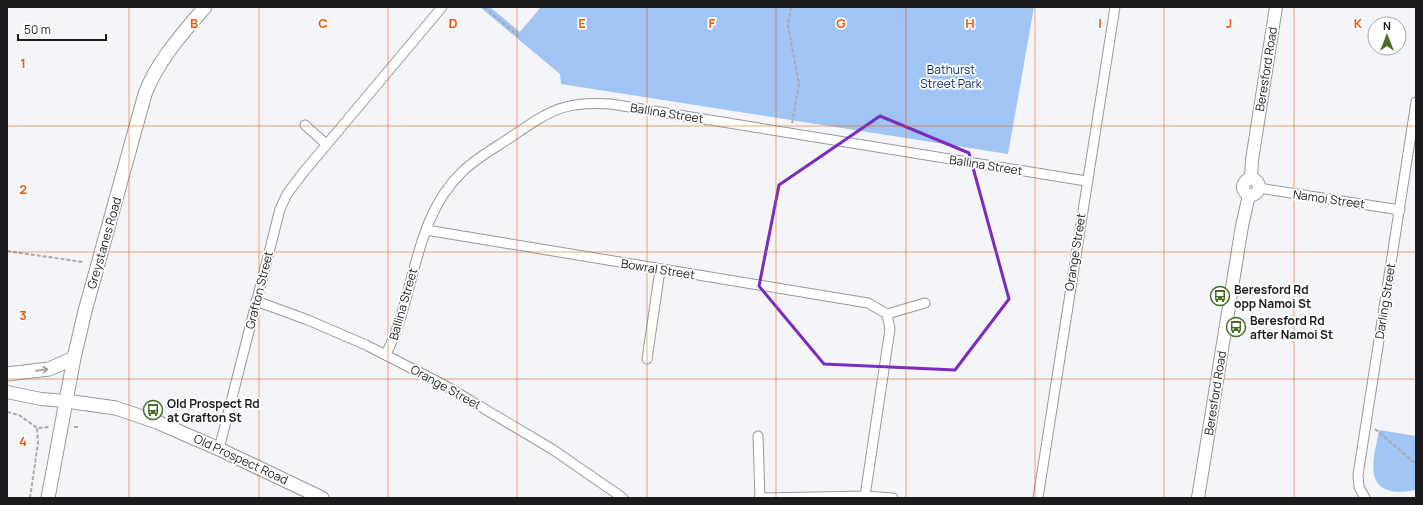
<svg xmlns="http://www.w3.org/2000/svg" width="1423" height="505" font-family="Manrope,sans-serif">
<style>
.green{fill:#a0c4f3}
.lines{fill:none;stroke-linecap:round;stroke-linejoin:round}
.minor-casing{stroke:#96989b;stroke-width:11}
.tertiary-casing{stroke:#96989b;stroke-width:14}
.secondary-casing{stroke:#96989b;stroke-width:15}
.path{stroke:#a7a9ab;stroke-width:2;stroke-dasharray:4 2;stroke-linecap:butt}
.minor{stroke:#fff;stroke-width:9}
.tertiary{stroke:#fff;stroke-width:12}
.secondary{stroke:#fff;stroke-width:13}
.oneway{stroke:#989899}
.marked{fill:none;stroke:#7b2cbf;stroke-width:3;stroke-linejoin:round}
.grid{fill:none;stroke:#e8590c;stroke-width:1;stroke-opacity:0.55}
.labels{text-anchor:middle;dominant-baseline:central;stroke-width:3.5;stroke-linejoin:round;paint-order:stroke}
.park-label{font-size:12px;fill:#0a2b52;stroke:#fff}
.street-label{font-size:12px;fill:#1a1b1c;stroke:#fff}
.poi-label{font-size:12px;font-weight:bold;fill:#1a1b1c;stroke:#fff;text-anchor:start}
.grid-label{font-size:13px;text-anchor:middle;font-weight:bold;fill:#e8590c;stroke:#fff;stroke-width:3.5;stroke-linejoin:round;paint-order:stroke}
</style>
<rect width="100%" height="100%" fill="#f3f5f8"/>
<path class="green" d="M 480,7 L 490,7 L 520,32 L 541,7 L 1034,7 L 1008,154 L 561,84 L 560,74 Z
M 1379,430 L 1416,436 L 1416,490 C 1408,491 1399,493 1391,491 C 1363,485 1376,450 1379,430 Z"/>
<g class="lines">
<g class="minor-casing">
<path id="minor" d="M 305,125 L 326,144
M 1259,188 L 1400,210
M 426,230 L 868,303 L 887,314 L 890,329 L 865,496
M 256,301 L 308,320 L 366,345 L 446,386 L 552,449 L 623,498
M 887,314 L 925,303
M 386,354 C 416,296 412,220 462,172 C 477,157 497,147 514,135 C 551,110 564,101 611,104 L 1086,181
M 647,359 L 660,270
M 758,436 L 760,498
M 219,449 L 280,209 L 287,194 L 302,174 L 442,7
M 759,498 L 865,496 L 893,498
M 1038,498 L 1115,7
M 1365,498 L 1359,487 L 1358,475 L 1416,102"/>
</g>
<g class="tertiary-casing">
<path id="tertiary" d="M 1251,179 L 1252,160 L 1276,7
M1243 187a8 8 0 1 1 16 0a8 8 0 1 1-16 0Z
M 7,392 L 41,399 L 66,401
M 1198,498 L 1242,226 L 1249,195"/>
</g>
<g class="secondary-casing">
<path id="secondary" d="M 7,374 L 49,369 L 74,358
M 66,401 L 116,408 L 157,422 L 219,449 L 322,498
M 48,498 L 74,358 L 85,311 L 145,94 C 158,60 182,34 205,7"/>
</g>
<path class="path" d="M 484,7 L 519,36
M 791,7 L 788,26 L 799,84 L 792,124
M 7,251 L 83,262
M 7,412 L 19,415 L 37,428 L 49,427
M 74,427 L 79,427
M 1375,429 L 1416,464
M 30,498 L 38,443 L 37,428"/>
<use href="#minor" class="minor"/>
<use href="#tertiary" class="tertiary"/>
<use href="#secondary" class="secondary"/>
</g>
<defs><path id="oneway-shaft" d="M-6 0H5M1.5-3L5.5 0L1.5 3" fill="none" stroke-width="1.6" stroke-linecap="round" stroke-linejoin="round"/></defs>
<use class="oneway" href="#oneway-shaft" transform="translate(42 370) rotate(-8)"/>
<path class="marked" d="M 880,116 L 969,153 L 1009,299 L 955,370 L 824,364 L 759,286 L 779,185 Z"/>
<path class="grid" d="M 129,7 L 129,498M 259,7 L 259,498M 388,7 L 388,498M 517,7 L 517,498M 647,7 L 647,498M 776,7 L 776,498M 906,7 L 906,498M 1035,7 L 1035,498M 1164,7 L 1164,498M 1294,7 L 1294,498M 7,126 L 1416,126M 7,252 L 1416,252M 7,379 L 1416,379"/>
<defs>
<g id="bus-ring" transform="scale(1)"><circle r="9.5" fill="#fff" stroke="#476d28" stroke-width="1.5"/><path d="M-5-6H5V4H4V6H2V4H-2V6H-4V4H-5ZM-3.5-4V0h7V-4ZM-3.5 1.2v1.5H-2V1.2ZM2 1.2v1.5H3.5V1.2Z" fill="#476d28"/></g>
</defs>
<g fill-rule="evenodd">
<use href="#bus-ring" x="1220" y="296"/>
<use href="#bus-ring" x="1236" y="327"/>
<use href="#bus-ring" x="153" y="410"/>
</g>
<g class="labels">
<g class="park-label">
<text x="951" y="69">Bathurst<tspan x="951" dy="14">Street Park</tspan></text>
</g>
<g class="street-label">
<text transform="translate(1266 69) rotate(-81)">Beresford Road</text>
<text transform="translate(667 113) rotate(9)">Ballina Street</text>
<text transform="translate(986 165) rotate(9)">Ballina Street</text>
<text transform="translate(1329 199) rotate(8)">Namoi Street</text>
<text transform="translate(104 243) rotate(-74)">Greystanes Road</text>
<text transform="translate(1075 252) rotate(-81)">Orange Street</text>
<text transform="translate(658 269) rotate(9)">Bowral Street</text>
<text transform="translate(259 290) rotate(-76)">Grafton Street</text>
<text transform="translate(1385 301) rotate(-81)">Darling Street</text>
<text transform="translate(403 304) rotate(-74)">Ballina Street</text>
<text transform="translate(446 387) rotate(29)">Orange Street</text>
<text transform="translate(1215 393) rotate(-81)">Beresford Road</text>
<text transform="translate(241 459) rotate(25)">Old Prospect Road</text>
</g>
<g class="poi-label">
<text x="1234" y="289">Beresford Rd<tspan x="1234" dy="14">opp Namoi St</tspan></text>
<text x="1250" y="320">Beresford Rd<tspan x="1250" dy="14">after Namoi St</tspan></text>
<text x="167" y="403">Old Prospect Rd<tspan x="167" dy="14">at Grafton St</tspan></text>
</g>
</g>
<g class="grid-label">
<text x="194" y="28">B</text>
<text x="323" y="28">C</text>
<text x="453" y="28">D</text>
<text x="582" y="28">E</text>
<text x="712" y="28">F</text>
<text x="841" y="28">G</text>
<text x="970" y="28">H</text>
<text x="1100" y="28">I</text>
<text x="1229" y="28">J</text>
<text x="1358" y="28">K</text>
<text x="23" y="68">1</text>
<text x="23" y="194">2</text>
<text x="23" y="320">3</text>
<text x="23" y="446">4</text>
</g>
<rect width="1423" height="505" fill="none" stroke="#1a1b1c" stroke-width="16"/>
<g transform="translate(1387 36)"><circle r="19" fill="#ffffff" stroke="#a3a4a4"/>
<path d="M0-3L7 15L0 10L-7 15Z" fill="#476d28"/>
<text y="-6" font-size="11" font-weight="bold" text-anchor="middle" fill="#1a1b1c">N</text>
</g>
<path d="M18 34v6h88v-6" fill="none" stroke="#1a1b1c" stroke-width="2"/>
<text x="24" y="34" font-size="12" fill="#1a1b1c" stroke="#ffffff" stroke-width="3" paint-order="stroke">50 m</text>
</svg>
